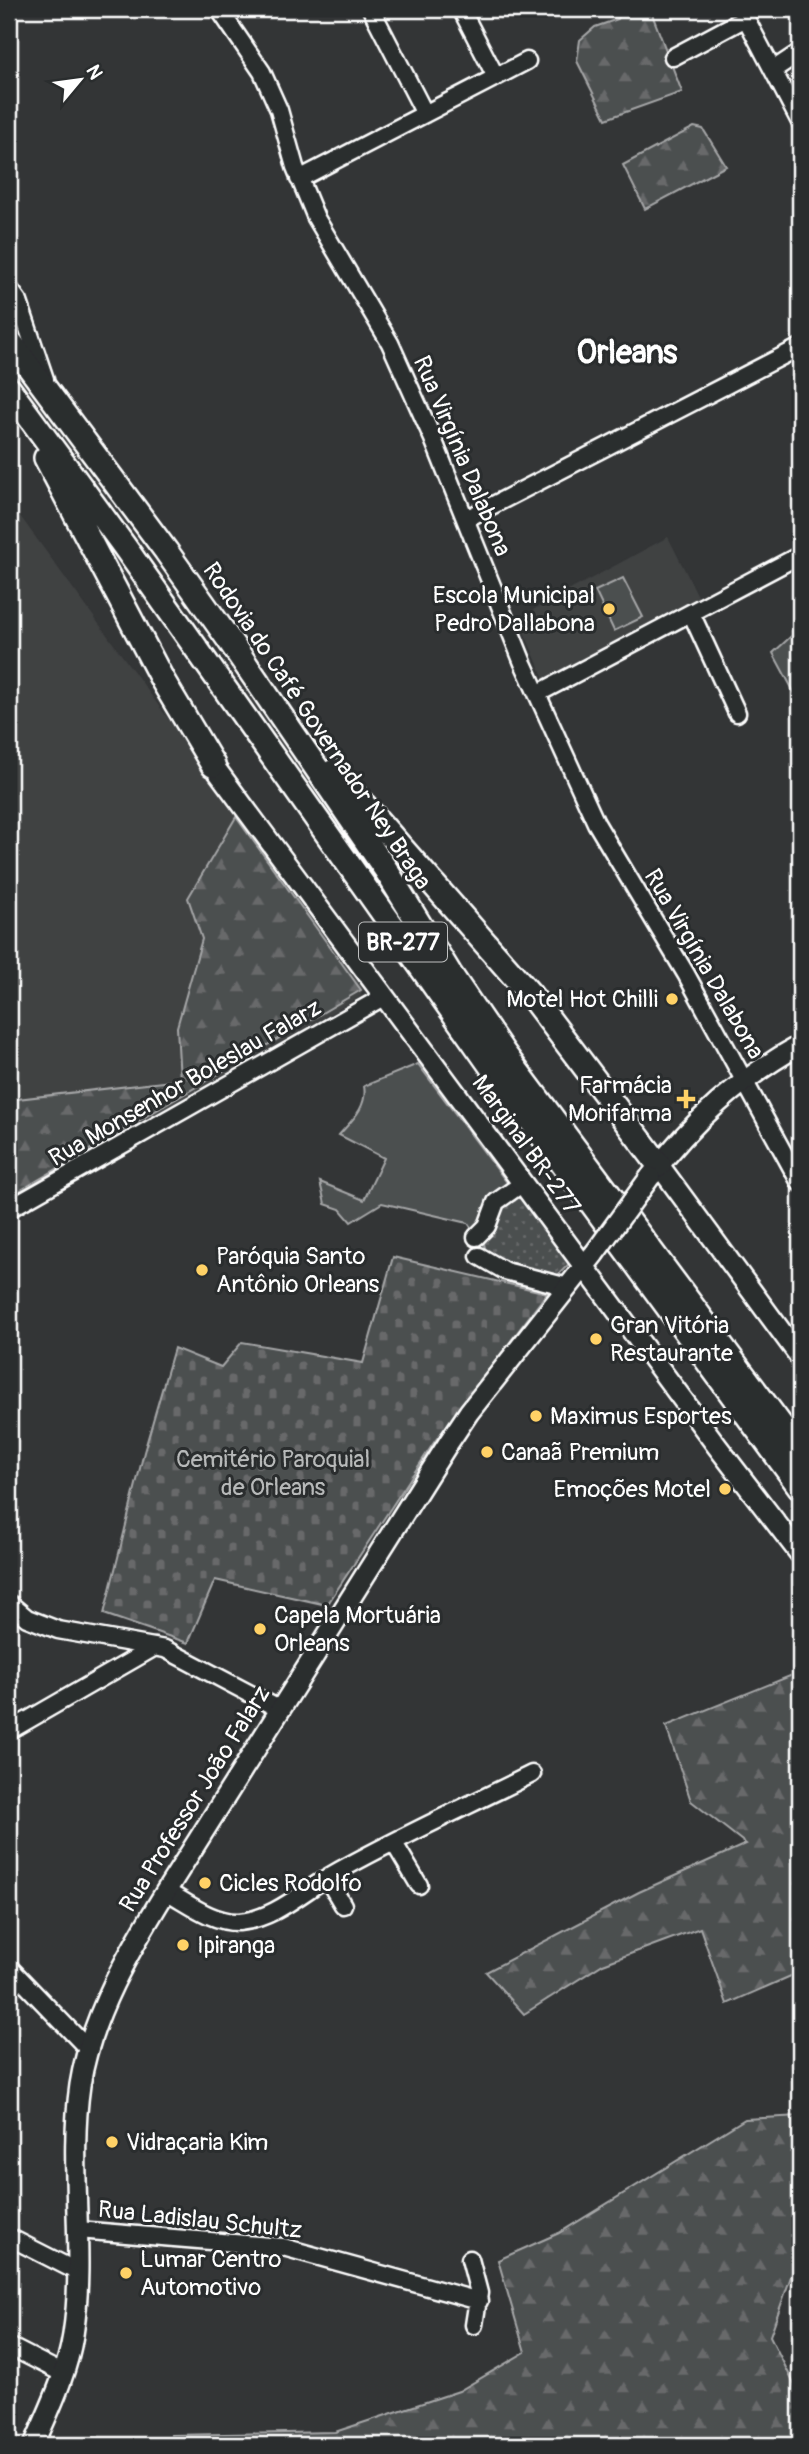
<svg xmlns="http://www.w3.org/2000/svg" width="809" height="2454" font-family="Pangolin,sans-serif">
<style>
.built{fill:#404243}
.green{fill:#4c4f50;stroke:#a6a7a8;stroke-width:2}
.forest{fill:url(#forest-firs);stroke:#a6a7a8;stroke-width:2}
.cemetery{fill:url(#cemetery-stones);stroke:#a6a7a8;stroke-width:2}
.park{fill:url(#park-dots);stroke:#a6a7a8;stroke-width:2}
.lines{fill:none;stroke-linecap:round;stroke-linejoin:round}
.minor-casing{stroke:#fff;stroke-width:21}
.major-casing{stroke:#fff;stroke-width:24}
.highway-casing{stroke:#fff;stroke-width:28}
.minor{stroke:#2a2d2e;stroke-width:16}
.major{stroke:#2a2d2e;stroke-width:19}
.highway{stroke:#2a2d2e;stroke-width:23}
.major-bridge-casing{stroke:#fff;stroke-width:24;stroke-linecap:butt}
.major-bridge{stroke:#2a2d2e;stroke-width:19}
.poi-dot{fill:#ffd166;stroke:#2a2d2e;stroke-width:2.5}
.labels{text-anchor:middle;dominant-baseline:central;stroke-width:6;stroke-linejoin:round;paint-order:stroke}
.shield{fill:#2a2d2e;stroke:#bfc0c0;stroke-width:2}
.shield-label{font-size:23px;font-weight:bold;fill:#fff}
.street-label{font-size:24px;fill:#fff;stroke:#2a2d2e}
.poi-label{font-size:24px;fill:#fff;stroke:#2a2d2e;text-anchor:start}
.park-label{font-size:24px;fill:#b7b9b9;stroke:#2a2d2e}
.district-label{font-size:32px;font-weight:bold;fill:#fff;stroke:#2a2d2e}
</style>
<defs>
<pattern id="forest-firs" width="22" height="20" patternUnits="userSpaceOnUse" patternTransform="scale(1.75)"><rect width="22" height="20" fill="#4c4f50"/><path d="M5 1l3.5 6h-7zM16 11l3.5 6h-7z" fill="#67696a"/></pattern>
<pattern id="cemetery-stones" width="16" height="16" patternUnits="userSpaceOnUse" patternTransform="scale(1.75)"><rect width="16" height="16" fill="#4c4f50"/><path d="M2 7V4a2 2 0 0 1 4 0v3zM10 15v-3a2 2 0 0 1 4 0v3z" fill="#67696a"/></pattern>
<pattern id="park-dots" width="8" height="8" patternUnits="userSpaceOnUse" patternTransform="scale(1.75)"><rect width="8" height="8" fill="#4c4f50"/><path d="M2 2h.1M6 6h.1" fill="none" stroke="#67696a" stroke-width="1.8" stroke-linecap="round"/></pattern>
</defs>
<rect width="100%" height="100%" fill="#333536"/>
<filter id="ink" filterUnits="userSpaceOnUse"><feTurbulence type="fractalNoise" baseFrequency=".0143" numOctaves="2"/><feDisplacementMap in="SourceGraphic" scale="14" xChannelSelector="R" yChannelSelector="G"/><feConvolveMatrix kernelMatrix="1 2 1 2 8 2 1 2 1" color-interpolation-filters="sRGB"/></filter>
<g filter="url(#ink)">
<path class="built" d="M 20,516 L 363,985 L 361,996 L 42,1178 L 9,1060 L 9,530 Z
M 668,537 L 700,600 L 546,683 L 518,618 Z"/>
<path class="green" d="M 623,578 L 643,617 L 614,631 L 595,591 Z
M 418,1064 L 508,1184 L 489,1202 L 483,1222 L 472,1229 L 468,1223 L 382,1203 L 351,1222 L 340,1209 L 325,1204 L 320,1182 L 364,1200 L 384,1158 L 339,1135 C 351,1121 368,1107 364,1086 Z"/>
<path class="forest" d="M 623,9 L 650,9 L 682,92 L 606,119 L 577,61 L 580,40 L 595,27 L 618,19 Z
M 694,127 L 703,129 L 726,166 L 645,209 L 623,165 Z
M 800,628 L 800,703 L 773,653 Z
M 236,817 L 361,990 L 9,1197 L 9,1100 L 180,1080 L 177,1027 L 202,939 L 188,898 Z
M 800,1672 L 800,1972 L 727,2004 L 700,1928 L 603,1964 L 524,2014 L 486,1972 L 639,1892 L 746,1844 L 691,1801 L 666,1726 Z
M 800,2116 L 800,2251 L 770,2336 L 800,2396 L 800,2445 L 170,2445 L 171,2435 L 335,2432 L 459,2391 L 525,2352 L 498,2260 L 559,2233 L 745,2119 Z"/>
<path class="cemetery" d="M 393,1257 L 547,1293 L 435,1441 L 327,1605 L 215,1580 L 188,1643 L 104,1614 L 144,1452 L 174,1348 L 221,1367 L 242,1342 L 363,1363 Z"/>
<path class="park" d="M 517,1193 L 569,1264 L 556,1277 L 505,1264 L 486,1254 L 483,1238 L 498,1210 Z"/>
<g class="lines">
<g class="minor-casing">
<path id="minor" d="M 219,9 L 262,72 L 279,110 L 295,167 L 316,218 L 390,343 L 433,439 L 523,663 L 596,823 L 686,974 L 800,1183
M 371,9 L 425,114
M 461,9 L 496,77
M 741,9 L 800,122
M 673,57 L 746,18
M 773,70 L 800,52
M 299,179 L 527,61
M 9,288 L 19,302 L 45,379
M 466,519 L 800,347
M 691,613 L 737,713
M 537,694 L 800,555
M 9,1209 L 385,996
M 476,1237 L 487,1226 L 496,1202 L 523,1183
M 479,1256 L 505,1271 L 568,1287
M 9,1603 L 27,1618 L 58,1630 L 165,1649 L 279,1709
M 9,1731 L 155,1647
M 394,1843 L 419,1885
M 327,1878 L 343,1905
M 166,1891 C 188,1903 213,1923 239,1922 C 273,1919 300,1894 328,1877 C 394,1839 464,1808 532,1774
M 9,1967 L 88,2049
M 78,2230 L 283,2247 L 479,2301
M 9,2237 L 78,2272
M 470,2259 L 479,2293 L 474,2325
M 9,2346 L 64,2374"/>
</g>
<g class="major-casing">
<path id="major" d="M 213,765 L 717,1446 L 800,1554
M 659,1165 L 800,1357
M 651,1176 C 690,1123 742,1077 800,1045
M 34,2445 C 49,2410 67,2374 73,2335 C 86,2252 68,2167 80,2085 C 91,2015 130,1950 166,1891 L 449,1442 L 469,1412 L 594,1254"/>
</g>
<g class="highway-casing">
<path id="highway" d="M 9,340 L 166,551 L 227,637 L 386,870 L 450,974 L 503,1052 L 800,1451
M 9,389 L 124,546 L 491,1066 L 800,1487
M 46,458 L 163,681 L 213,765
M 334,771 L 529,993 L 659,1165"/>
</g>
<use href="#minor" class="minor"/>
<use href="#major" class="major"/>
<use href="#highway" class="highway"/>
<g class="major-bridge-casing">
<path id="major-bridge" d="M 594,1254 L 650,1177"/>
</g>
<use href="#major-bridge" class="major-bridge"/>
</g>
</g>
<g class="poi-dot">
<circle cx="609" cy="609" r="7"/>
<circle cx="672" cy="999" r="7"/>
<path d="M682.5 1088.5h7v7h7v7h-7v7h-7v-7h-7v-7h7z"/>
<circle cx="202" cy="1270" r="7"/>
<circle cx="596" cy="1339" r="7"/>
<circle cx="536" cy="1416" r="7"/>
<circle cx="487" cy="1452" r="7"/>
<circle cx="725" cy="1489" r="7"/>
<circle cx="260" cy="1629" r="7"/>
<circle cx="205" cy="1883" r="7"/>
<circle cx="183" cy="1945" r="7"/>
<circle cx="112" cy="2142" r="7"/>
<circle cx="126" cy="2273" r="7"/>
</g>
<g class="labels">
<rect class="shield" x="359" y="922.5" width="88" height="39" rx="5"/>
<g class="shield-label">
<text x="403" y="942">BR-277</text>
</g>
<g class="street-label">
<text transform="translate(462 456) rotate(67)">Rua Virgínia Dalabona</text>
<text transform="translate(317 726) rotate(56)">Rodovia do Café Governador Ney Braga</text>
<text transform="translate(704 964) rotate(60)">Rua Virgínia Dalabona</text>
<text transform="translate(185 1083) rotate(-30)">Rua Monsenhor Boleslau Falarz</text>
<text transform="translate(526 1145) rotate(54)">Marginal BR-277</text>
<text transform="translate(195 1799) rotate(-58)">Rua Professor João Falarz</text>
<text transform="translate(200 2220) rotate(6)">Rua Ladislau Schultz</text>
</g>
<g class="poi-label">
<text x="595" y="595" text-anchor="end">Escola Municipal<tspan x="595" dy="28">Pedro Dallabona</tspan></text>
<text x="658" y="999" text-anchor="end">Motel Hot Chilli</text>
<text x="672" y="1085" text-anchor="end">Farmácia<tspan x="672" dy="28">Morifarma</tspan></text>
<text x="216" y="1256">Paróquia Santo<tspan x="216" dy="28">Antônio Orleans</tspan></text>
<text x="610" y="1325">Gran Vitória<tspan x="610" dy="28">Restaurante</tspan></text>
<text x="550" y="1416">Maximus Esportes</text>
<text x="501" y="1452">Canaã Premium</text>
<text x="711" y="1489" text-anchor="end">Emoções Motel</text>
<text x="274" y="1615">Capela Mortuária<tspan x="274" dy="28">Orleans</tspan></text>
<text x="219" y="1883">Cicles Rodolfo</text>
<text x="197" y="1945">Ipiranga</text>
<text x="126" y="2142">Vidraçaria Kim</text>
<text x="140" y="2259">Lumar Centro<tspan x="140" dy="28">Automotivo</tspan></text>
</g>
<g class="park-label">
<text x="273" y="1459">Cemitério Paroquial<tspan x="273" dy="28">de Orleans</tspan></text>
</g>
<g class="district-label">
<text x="627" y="353">Orleans</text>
</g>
</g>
<rect width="809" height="2454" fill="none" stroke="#2a2d2e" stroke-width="35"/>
<rect x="18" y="18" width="774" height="2419" fill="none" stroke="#fff" stroke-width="2.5" filter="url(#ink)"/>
<g transform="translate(80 80) rotate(61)" stroke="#2a2d2e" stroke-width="5" paint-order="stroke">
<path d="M0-5L12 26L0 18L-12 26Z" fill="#ffffff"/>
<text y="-10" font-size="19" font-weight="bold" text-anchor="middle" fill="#ffffff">N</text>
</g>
</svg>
